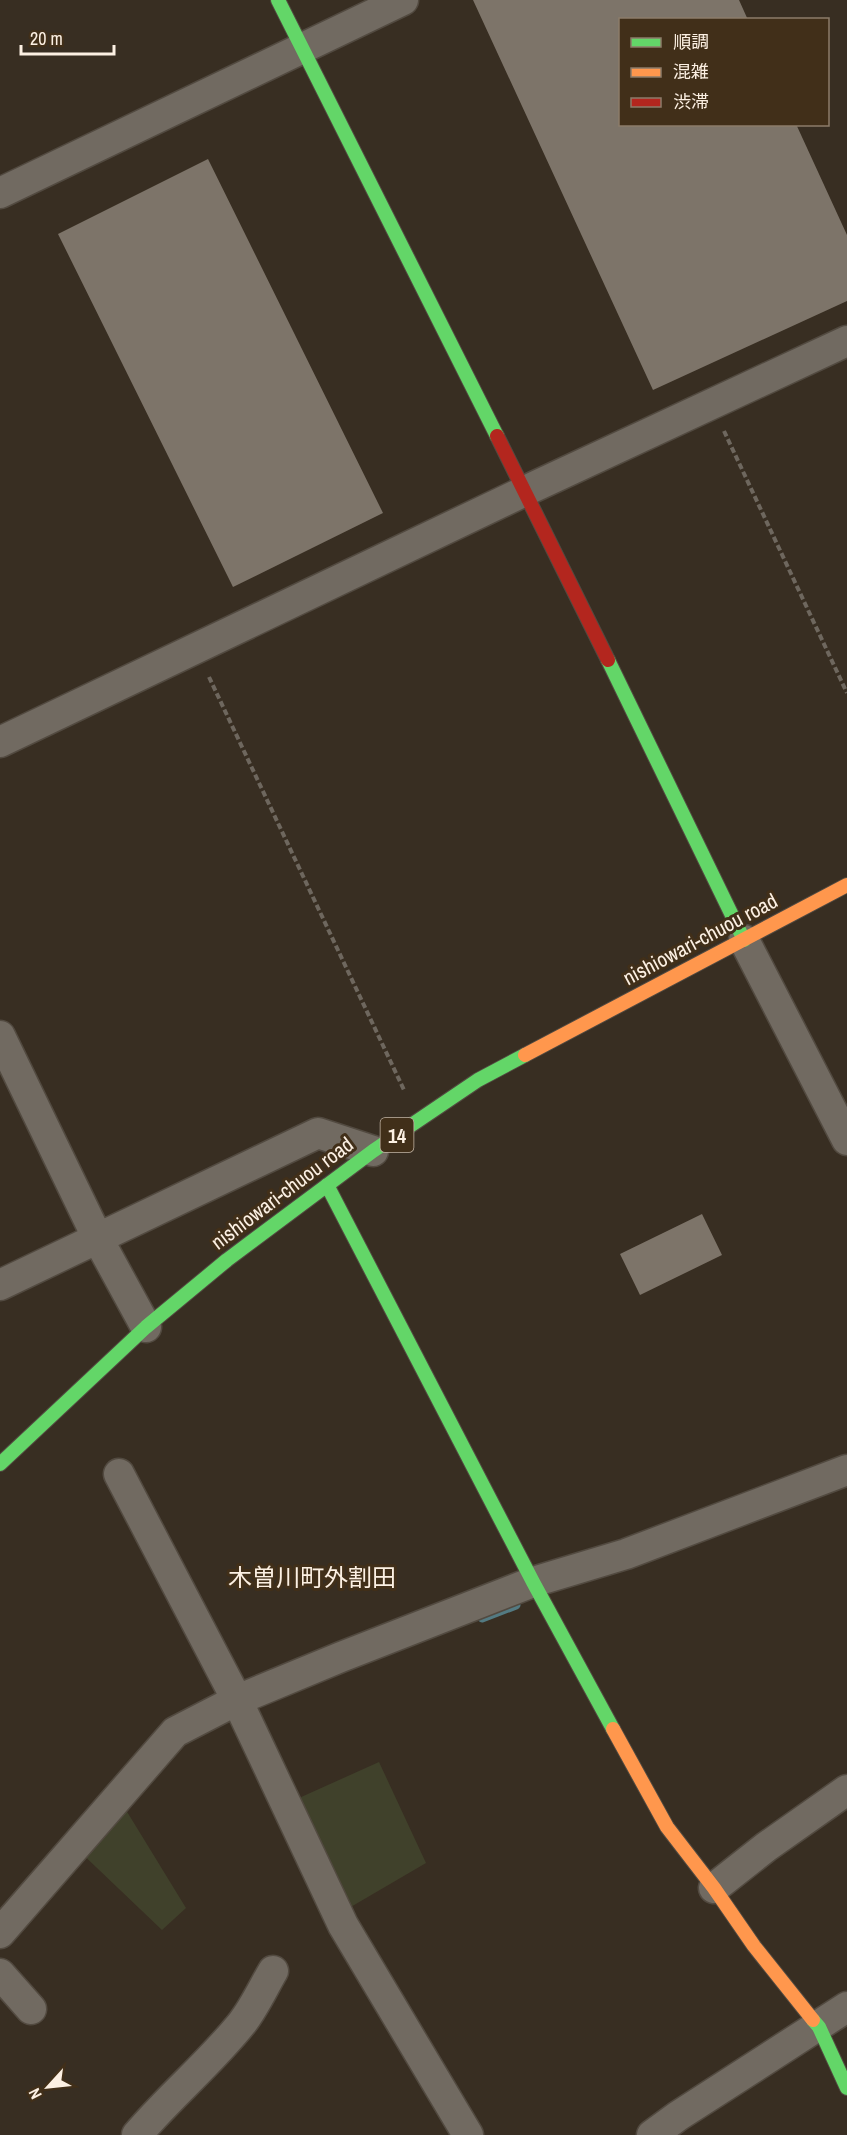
<svg xmlns="http://www.w3.org/2000/svg" width="847" height="2135" font-family="'Archivo Narrow','Noto Sans JP',sans-serif">
<style>
.green{fill:#40412b}
.lines{fill:none;stroke-linecap:round;stroke-linejoin:round}
.stream{stroke:#537a82;stroke-width:9}
.building{fill:#7d7469}
.street-casing{stroke:#524a40;stroke-width:33}
.fast-casing{stroke:#524a40;stroke-width:16}
.slow-casing{stroke:#524a40;stroke-width:16}
.jam-casing{stroke:#524a40;stroke-width:16}
.path{stroke:#6e675e;stroke-width:4;stroke-dasharray:6 3;stroke-linecap:butt}
.street{stroke:#716a61;stroke-width:30}
.fast{stroke:#63d668;stroke-width:14}
.slow{stroke:#ff974d;stroke-width:14}
.jam{stroke:#b3261e;stroke-width:14}
.labels{text-anchor:middle;dominant-baseline:central;stroke-width:6;stroke-linejoin:round;paint-order:stroke}
.shield{fill:#412f19;stroke:#c4b6a6;stroke-width:1.5}
.shield-label{font-size:20px;font-weight:bold;fill:#fcf0e3}
.street-label{font-size:21px;fill:#fcf0e3;stroke:#412f19}
.quarter-label{font-size:24px;fill:#fcf0e3;stroke:#412f19}
</style>
<rect width="100%" height="100%" fill="#382e22"/>
<path class="green" d="M 379,1762 L 426,1863 L 349,1908 L 299,1798 Z
M 118,1797 L 186,1908 L 162,1930 L 75,1847 Z"/>
<g class="lines">
<path class="stream" d="M 482,1618 L 516,1605"/>
</g>
<path class="building" d="M 473,0 L 739,0 L 748,20 L 620,20 L 620,124 L 796,124 L 847,235 L 847,301 L 653,390 Z
M 208,159 L 383,513 L 233,587 L 58,234 Z
M 702,1214 L 722,1255 L 640,1295 L 620,1254 Z"/>
<g class="lines">
<g class="street-casing">
<path id="street" d="M 0,193 L 403,0
M 0,742 L 525,491 L 847,341
M 744,940 L 847,1140
M 0,1036 L 98,1239 L 146,1327
M 0,1285 L 318,1133 L 373,1151
M 119,1474 L 237,1700 L 343,1925 L 468,2135
M 714,1888 L 766,1847 L 847,1790
M 0,1933 L 175,1732 L 237,1700 L 341,1657 L 533,1582 L 626,1554 L 847,1470
M 0,1974 L 31,2009
M 137,2135 C 170,2096 210,2063 242,2023 C 254,2008 263,1988 273,1971
M 652,2135 L 678,2116 L 847,2007"/>
</g>
<g class="fast-casing">
<path id="fast" d="M 278,0 L 497,436
M 608,660 L 744,940
M 327,1185 L 533,1582 L 613,1729
M 0,1464 L 146,1327 L 227,1260 L 373,1151 L 478,1080 L 525,1055
M 813,2020 L 819,2027 L 847,2088"/>
</g>
<g class="slow-casing">
<path id="slow" d="M 525,1055 L 847,885
M 613,1729 L 667,1827 L 714,1888 L 754,1946 L 813,2020"/>
</g>
<g class="jam-casing">
<path id="jam" d="M 497,436 L 608,660"/>
</g>
<path class="path" d="M 724,431 L 847,693
M 209,677 L 404,1090"/>
<use href="#street" class="street"/>
<use href="#fast" class="fast"/>
<use href="#slow" class="slow"/>
<use href="#jam" class="jam"/>
</g>
<g class="labels">
<rect class="shield" x="380.5" y="1118" width="33" height="34" rx="4.5"/>
<g class="shield-label">
<text x="397" y="1135">14</text>
</g>
<g class="street-label">
<text transform="translate(700 939) rotate(-28)">nishiowari-chuou road</text>
<text transform="translate(282 1193) rotate(-37)">nishiowari-chuou road</text>
</g>
<g class="quarter-label">
<text x="312" y="1577">木曽川町外割田</text>
</g>
</g>
<rect x="619" y="18" width="210" height="108" fill="#412f19" stroke="#8c7c6a" stroke-width="1.5"/>
<rect x="631" y="38" width="30" height="9" fill="#63d668" stroke="#8c7c6a" stroke-width="1.5"/>
<text x="673" y="48" font-size="18" fill="#fcf0e3">順調</text>
<rect x="631" y="68" width="30" height="9" fill="#ff974d" stroke="#8c7c6a" stroke-width="1.5"/>
<text x="673" y="78" font-size="18" fill="#fcf0e3">混雑</text>
<rect x="631" y="98" width="30" height="9" fill="#b3261e" stroke="#8c7c6a" stroke-width="1.5"/>
<text x="673" y="108" font-size="18" fill="#fcf0e3">渋滞</text>
<g transform="translate(48 2087) rotate(243)" stroke="#412f19" stroke-width="4.5" paint-order="stroke">
<path d="M0-4.5L10 22L0 15L-10 22Z" fill="#fcf0e3"/>
<text y="-9" font-size="16" font-weight="bold" text-anchor="middle" fill="#fcf0e3">N</text>
</g>
<path d="M21 45v9h93v-9" fill="none" stroke="#fcf0e3" stroke-width="3"/>
<text x="30" y="45" font-size="18" fill="#fcf0e3" stroke="#412f19" stroke-width="4.5" paint-order="stroke">20 m</text>
</svg>
